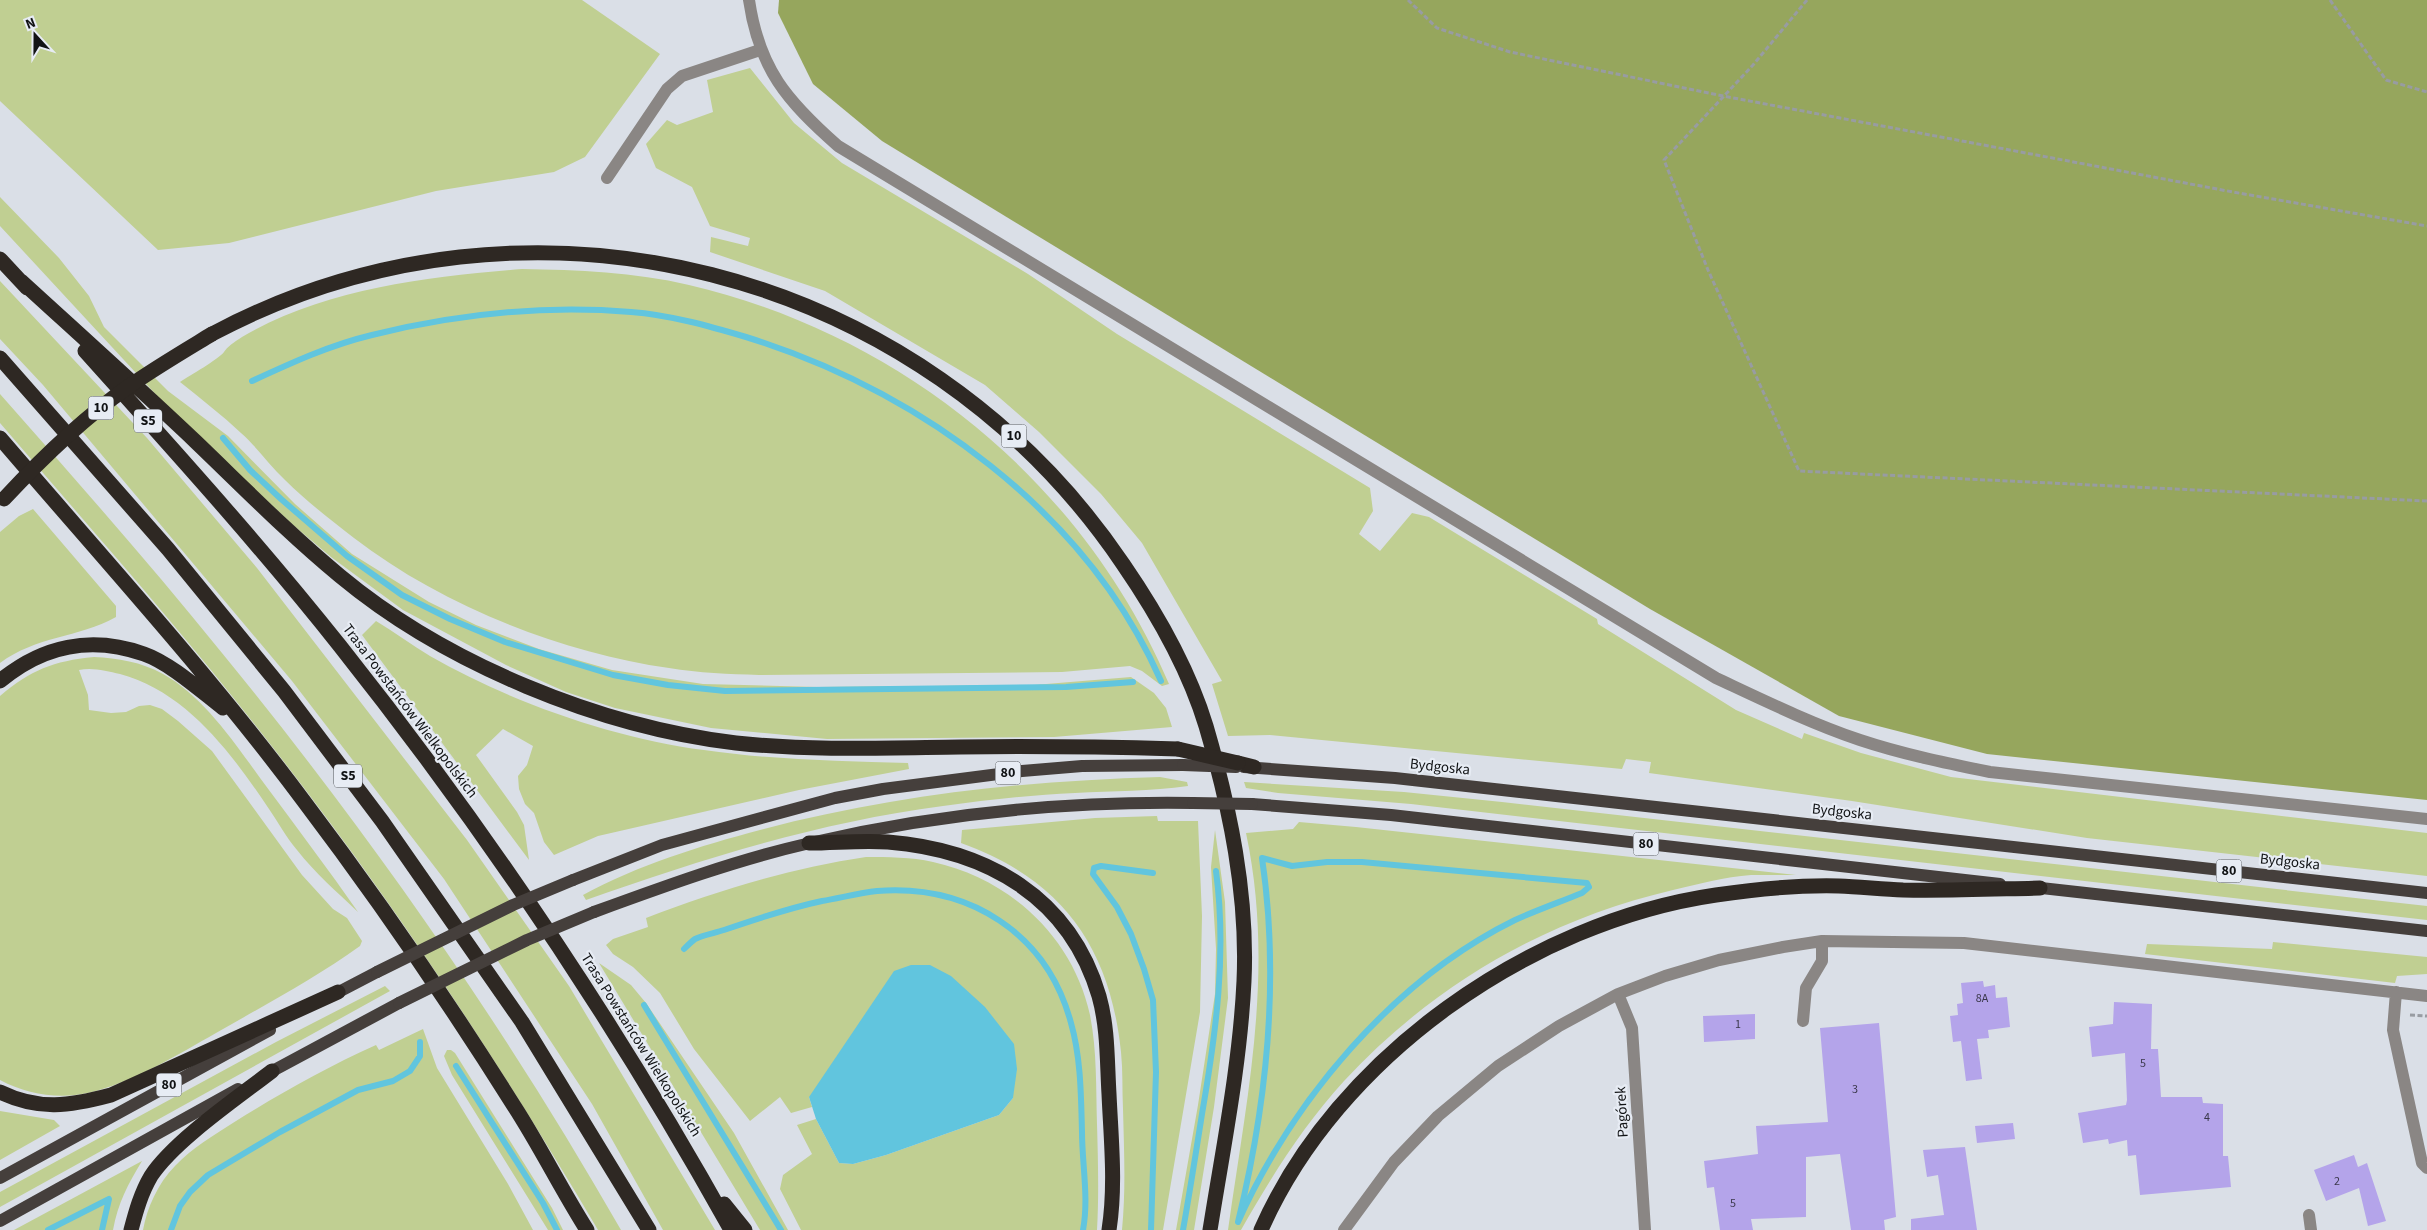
<svg xmlns="http://www.w3.org/2000/svg" width="2427" height="1230" font-family="'Source Sans 3',sans-serif">
<style>
.green{fill:#c0cf92}
.forest{fill:#96a65d}
.water{fill:#61c5de}
.lines{fill:none;stroke-linecap:round;stroke-linejoin:round}
.stream{stroke:#61c5de;stroke-width:6}
.building{fill:#b4a4ea}
.path{stroke:#989ca2;stroke-width:3;stroke-dasharray:5 2.5;stroke-linecap:butt}
.minor{stroke:#8a8684;stroke-width:12}
.major{stroke:#453f3c;stroke-width:12}
.highway{stroke:#2e2823;stroke-width:15}
.major-bridge{stroke:#453f3c;stroke-width:12}
.highway-bridge{stroke:#2e2823;stroke-width:15}
.labels{text-anchor:middle;dominant-baseline:central;stroke-width:4.5;stroke-linejoin:round;paint-order:stroke}
.number-label{font-size:12px;fill:#3a374a}
.shield{fill:#e7ecf4;stroke:#515458;stroke-width:1}
.shield-label{font-size:14px;font-weight:bold;fill:#111315}
.street-label{font-size:15px;fill:#111315;stroke:#e7ecf4}
</style>
<rect width="100%" height="100%" fill="#dadfe7"/>
<path class="green" d="M 0,0 L 582,0 L 660,54 L 585,157 L 554,172 L 436,191 L 229,243 L 158,250 L 0,101 Z
M 750,68 L 794,123 L 842,163 L 1028,274 L 1117,334 L 1370,488 L 1373,511 L 1359,534 L 1380,551 L 1412,513 L 1429,517 L 1597,619 L 1598,624 L 1736,710 L 1802,739 L 1804,733 L 1861,753 L 1951,777 L 2427,833 L 2427,876 L 2087,838 L 1852,801 L 1649,773 L 1651,762 L 1626,759 L 1622,769 L 1270,735 L 1228,736 L 1212,684 L 1222,681 L 1142,543 L 1101,494 L 1039,432 L 985,385 L 825,291 L 710,252 L 711,237 L 748,246 L 750,238 L 710,226 L 692,187 L 656,168 L 646,144 L 667,120 L 677,125 L 713,112 L 707,80 Z
M 0,197 L 59,258 L 89,296 L 104,327 L 168,391 L 228,436 L 295,504 L 352,554 L 429,602 L 476,625 L 539,649 L 612,670 L 703,684 L 817,687 L 1034,685 L 1131,677 L 1154,693 L 1166,708 L 1172,727 L 1054,737 L 827,739 L 711,728 L 615,708 L 566,692 L 506,665 L 403,610 L 331,557 L 293,525 L 173,413 L 0,226 Z
M 522,269 C 578,270 634,272 689,285 C 902,335 1083,482 1169,684 L 1162,686 L 1142,671 L 1130,666 L 1062,672 L 759,675 C 729,674 699,673 669,668 C 561,653 441,605 354,538 C 331,520 306,501 285,480 C 269,465 257,447 241,433 C 222,415 201,399 180,382 C 189,376 219,359 224,352 C 227,347 234,342 242,337 C 326,288 427,277 522,269 Z
M 0,281 L 147,438 L 257,568 L 467,840 L 569,986 L 715,1230 L 663,1230 L 592,1104 L 444,879 L 292,681 L 43,385 L 0,339 Z
M 0,394 C 75,479 151,565 222,653 C 370,834 505,1027 621,1230 L 598,1230 C 498,1060 389,895 267,740 C 182,631 90,528 0,423 Z
M 33,509 L 116,606 L 116,617 C 78,638 36,636 0,663 L 0,532 L 19,516 Z
M 376,621 C 394,632 412,645 430,656 C 510,702 613,738 704,750 C 772,760 840,761 908,763 L 909,769 L 799,790 L 598,836 L 554,855 L 544,842 L 534,813 L 525,804 L 519,789 L 518,776 L 527,765 L 533,746 L 503,729 L 476,755 L 517,812 L 524,825 L 529,860 L 362,635 Z
M 94,657 C 118,658 141,662 163,674 C 205,697 238,748 266,786 C 297,828 328,869 358,912 C 337,892 315,873 297,850 C 286,837 278,822 269,809 C 232,754 187,692 120,674 C 107,671 92,667 79,670 L 88,695 L 89,710 L 111,713 L 126,712 L 139,706 L 150,705 L 162,709 L 178,721 L 212,751 L 302,875 L 333,909 L 347,918 L 362,941 L 360,946 C 314,979 265,1005 216,1033 C 177,1055 139,1079 96,1091 C 64,1100 30,1096 0,1080 L 0,696 C 31,670 53,661 94,657 Z
M 1160,777 L 1187,782 L 1188,786 C 1151,791 1113,791 1075,793 C 1031,795 987,800 943,806 C 820,822 702,859 586,900 L 583,895 C 638,865 700,846 760,830 C 893,795 1023,781 1160,777 Z
M 1244,782 L 1404,792 L 1502,802 L 2427,906 L 2427,920 L 1411,804 L 1278,793 L 1246,788 Z
M 1157,816 L 1158,821 L 1198,821 L 1202,916 L 1200,1012 L 1163,1230 L 1122,1230 C 1126,1189 1124,1149 1123,1109 C 1122,1090 1123,1071 1121,1052 C 1110,946 1061,879 961,843 L 962,830 L 1095,818 Z
M 1299,822 L 1356,827 L 1796,875 C 1781,875 1766,875 1751,875 C 1725,877 1698,884 1673,890 C 1545,920 1433,985 1344,1081 C 1303,1126 1271,1177 1241,1230 L 1228,1230 C 1247,1095 1275,970 1246,833 L 1293,829 Z
M 1215,830 L 1225,902 L 1228,998 L 1214,1107 L 1194,1230 L 1176,1230 L 1198,1105 L 1215,994 L 1216,949 L 1211,867 Z
M 866,857 C 888,857 911,857 933,862 C 1010,879 1073,937 1090,1015 C 1097,1050 1096,1088 1097,1124 C 1098,1159 1099,1195 1097,1230 L 801,1230 L 780,1189 L 783,1175 L 812,1154 L 797,1125 L 816,1119 L 839,1163 L 853,1164 L 886,1155 L 999,1115 L 1013,1098 L 809,1097 L 812,1107 L 791,1113 L 780,1097 L 750,1121 L 694,1049 L 660,993 L 633,967 L 613,954 L 606,945 L 613,939 L 648,927 L 646,918 C 716,891 791,868 866,857 Z
M 2273,942 L 2427,957 L 2427,974 L 2397,976 L 2395,983 L 2145,954 L 2147,944 L 2272,949 Z
M 599,963 L 631,985 L 646,1003 L 734,1133 L 788,1230 L 760,1230 Z
M 385,986 L 390,991 L 0,1207 L 0,1192 L 276,1042 Z
M 423,1029 L 437,1068 L 508,1184 L 533,1230 L 143,1230 C 147,1208 158,1183 175,1166 C 192,1148 214,1135 236,1121 C 281,1093 327,1067 376,1045 L 379,1050 Z
M 447,1050 L 451,1050 L 455,1053 L 552,1208 L 563,1230 L 548,1230 L 452,1075 L 444,1056 Z
M 0,1111 L 54,1120 L 60,1126 L 0,1160 Z
M 142,1161 C 128,1184 118,1203 113,1230 L 14,1230 Z"/>
<path class="forest" d="M 779,0 L 2427,0 L 2427,800 L 1987,754 L 1839,716 L 1650,609 L 882,141 L 813,84 L 778,13 Z"/>
<path class="water" d="M 911,965 L 930,965 L 951,976 L 985,1007 L 1014,1044 L 1017,1069 L 1013,1098 L 999,1115 L 886,1155 L 853,1164 L 839,1163 L 816,1119 L 809,1097 L 894,971 Z"/>
<g class="lines">
<path class="stream" d="M 252,381 C 291,363 330,345 372,335 C 456,314 545,305 631,312 C 670,315 709,326 746,337 C 919,391 1086,511 1161,681
M 223,438 L 250,470 L 281,499 L 347,556 L 402,595 L 450,619 L 505,642 L 613,675 L 668,685 L 725,691 L 1066,687 L 1133,682
M 1262,858 L 1292,866 L 1327,862 L 1362,862 L 1576,882 L 1587,883 L 1589,887 L 1582,893 C 1560,902 1537,910 1515,920 C 1393,980 1293,1100 1238,1222 C 1267,1103 1280,980 1262,858 Z
M 684,949 C 687,946 691,942 695,939 C 703,935 715,933 724,930 C 756,919 789,908 822,901 C 840,898 859,893 877,891 C 969,884 1047,933 1071,1023 C 1081,1058 1081,1096 1082,1132 C 1082,1164 1089,1198 1083,1230
M 644,1005 L 781,1230
M 456,1066 L 543,1203 L 557,1230
M 48,1230 L 109,1199 L 102,1230
M 171,1230 L 180,1206 L 190,1192 L 208,1175 L 280,1132 L 358,1090 L 393,1081 L 410,1071 L 420,1056 L 420,1042
M 1151,1230 L 1156,1072 L 1153,1000 L 1144,969 L 1131,934 L 1117,907 L 1093,874 L 1094,868 L 1101,866 L 1153,873
M 1183,1230 C 1190,1191 1196,1152 1202,1114 C 1216,1033 1227,953 1216,871"/>
</g>
<path class="building" d="M 1983,981 L 1984,987 L 1995,985 L 1996,998 L 2007,997 L 2010,1027 L 1988,1030 L 1989,1038 L 1977,1039 L 1982,1079 L 1966,1081 L 1961,1041 L 1953,1042 L 1950,1016 L 1958,1015 L 1957,1004 L 1963,1003 L 1961,983 Z
M 2114,1002 L 2152,1004 L 2151,1049 L 2158,1049 L 2161,1097 L 2202,1097 L 2203,1103 L 2223,1104 L 2223,1156 L 2228,1156 L 2231,1187 L 2140,1195 L 2136,1155 L 2128,1156 L 2127,1140 L 2109,1144 L 2108,1139 L 2083,1143 L 2078,1113 L 2126,1105 L 2127,1100 L 2125,1053 L 2092,1057 L 2089,1027 L 2113,1024 Z
M 1755,1014 L 1755,1039 L 1704,1042 L 1703,1016 Z
M 1879,1023 L 1896,1217 L 1884,1220 L 1885,1230 L 1851,1230 L 1840,1154 L 1806,1157 L 1806,1217 L 1751,1219 L 1753,1230 L 1720,1230 L 1714,1187 L 1707,1188 L 1704,1161 L 1758,1154 L 1756,1126 L 1828,1122 L 1820,1028 Z
M 2013,1123 L 2015,1139 L 1977,1143 L 1975,1126 Z
M 1965,1147 L 1977,1230 L 1911,1230 L 1911,1219 L 1944,1215 L 1938,1175 L 1927,1177 L 1923,1150 Z
M 2354,1155 L 2358,1167 L 2367,1163 L 2386,1221 L 2368,1226 L 2359,1188 L 2326,1201 L 2314,1170 Z"/>
<g class="lines">
<path class="path" d="M 1408,0 L 1437,28 L 1510,52 L 1723,96 L 2233,192 L 2427,226
M 1807,0 L 1753,65 L 1664,160 L 1708,270 L 1799,471 L 2427,501
M 2330,0 L 2386,80 L 2427,92
M 2410,1015 L 2427,1016"/>
<path class="minor" d="M 749,0 C 759,69 787,101 838,146 L 1716,678 C 1763,700 1810,723 1860,740 C 1902,754 1946,763 1990,772 L 2427,819
M 607,178 L 667,89 L 682,76 L 760,50
M 2396,992 L 2393,1030 L 2422,1163 L 2427,1168
M 1618,994 L 1632,1028 L 1645,1230
M 1803,1021 L 1806,988 L 1822,961 L 1822,941
M 2309,1215 L 2311,1230
M 1344,1230 L 1394,1162 L 1438,1116 L 1498,1066 L 1559,1026 L 1618,994 L 1665,976 L 1719,960 L 1783,947 L 1822,941 L 1964,943 L 2427,996"/>
<path class="major" d="M 1244,767 L 1395,778 L 2427,893
M 1252,804 L 1391,815 L 2000,884
M 573,880 L 662,845 L 835,798 L 883,789 L 1022,771 L 1082,766 L 1183,765
M 2032,887 L 2427,931
M 594,912 C 665,886 736,860 810,843 C 936,814 1064,801 1193,803
M 331,996 L 377,972
M 265,1075 L 399,1003
M 0,1178 L 270,1030
M 0,1221 L 238,1089"/>
<path class="highway" d="M 0,259 L 27,288
M 21,281 C 79,334 138,387 195,441 C 243,487 289,534 340,576 C 446,664 600,727 736,743 C 811,751 886,748 960,747 C 1033,746 1106,747 1178,749
M 212,334 C 529,165 923,268 1123,564 C 1156,612 1189,670 1206,726 C 1230,808 1248,895 1244,981 C 1240,1065 1223,1148 1210,1230
M 85,351 C 172,448 259,544 340,646 C 486,830 617,1025 731,1230
M 0,358 L 168,549 L 284,691 L 382,821 L 522,1022 L 649,1230
M 0,438 C 102,557 209,674 303,800 C 378,899 448,1001 514,1106 C 540,1146 561,1189 587,1230
M 0,681 C 42,646 91,635 144,654 C 170,663 201,691 223,708
M 1238,763 L 1254,767
M 809,843 C 835,843 862,840 888,842 C 987,850 1070,897 1099,996 C 1108,1028 1107,1061 1109,1094 C 1111,1139 1116,1185 1109,1230
M 0,1092 C 39,1111 70,1106 111,1095 L 338,992
M 724,1204 L 745,1230
M 131,1230 C 136,1211 141,1193 151,1176 C 174,1141 237,1098 272,1071
M 1261,1230 C 1337,1057 1530,922 1716,895 C 1756,889 1798,885 1839,886 C 1860,887 1882,889 1903,890 C 1949,891 1995,889 2040,888"/>
<path class="major-bridge" d="M 1183,765 L 1236,767
M 1193,803 L 1252,804
M 377,972 L 513,905 L 573,880
M 399,1003 L 527,940 L 594,912"/>
<path class="highway-bridge" d="M 4,499 C 42,458 82,419 128,387 C 155,368 184,351 212,334
M 1178,749 L 1238,763"/>
</g>
<g class="labels">
<g class="number-label">
<text x="1982" y="998">8A</text>
<text x="1738" y="1024">1</text>
<text x="2143" y="1063">5</text>
<text x="1855" y="1089">3</text>
<text x="2207" y="1117">4</text>
<text x="2337" y="1181">2</text>
<text x="1733" y="1203">5</text>
</g>
<g class="shield">
<rect x="88.5" y="396.5" width="25" height="23" rx="4"/>
<rect x="134" y="409.5" width="28" height="23" rx="4"/>
<rect x="1001.5" y="424.5" width="25" height="23" rx="4"/>
<rect x="995.5" y="761.5" width="25" height="23" rx="4"/>
<rect x="334" y="764.5" width="28" height="23" rx="4"/>
<rect x="1633.5" y="832.5" width="25" height="23" rx="4"/>
<rect x="2216.5" y="859.5" width="25" height="23" rx="4"/>
<rect x="156.5" y="1073.5" width="25" height="23" rx="4"/>
</g>
<g class="shield-label">
<text x="101" y="408">10</text>
<text x="148" y="421">S5</text>
<text x="1014" y="436">10</text>
<text x="1008" y="773">80</text>
<text x="348" y="776">S5</text>
<text x="1646" y="844">80</text>
<text x="2229" y="871">80</text>
<text x="169" y="1085">80</text>
</g>
<g class="street-label">
<text transform="translate(410 711) rotate(53)">Trasa Powstańców Wielkopolskich</text>
<text transform="translate(1440 767) rotate(6)">Bydgoska</text>
<text transform="translate(1842 812) rotate(6)">Bydgoska</text>
<text transform="translate(2290 862) rotate(6)">Bydgoska</text>
<text transform="translate(641 1045) rotate(58)">Trasa Powstańców Wielkopolskich</text>
<text transform="translate(1622 1112) rotate(-93)">Pagórek</text>
</g>
</g>
<g transform="translate(35 35) rotate(339)" stroke="#e7ecf4" stroke-width="4" paint-order="stroke">
<path d="M0-4L9 19L0 12L-9 19Z" fill="#111315"/>
<text y="-8" font-size="14" font-weight="bold" text-anchor="middle" fill="#111315">N</text>
</g>
</svg>
